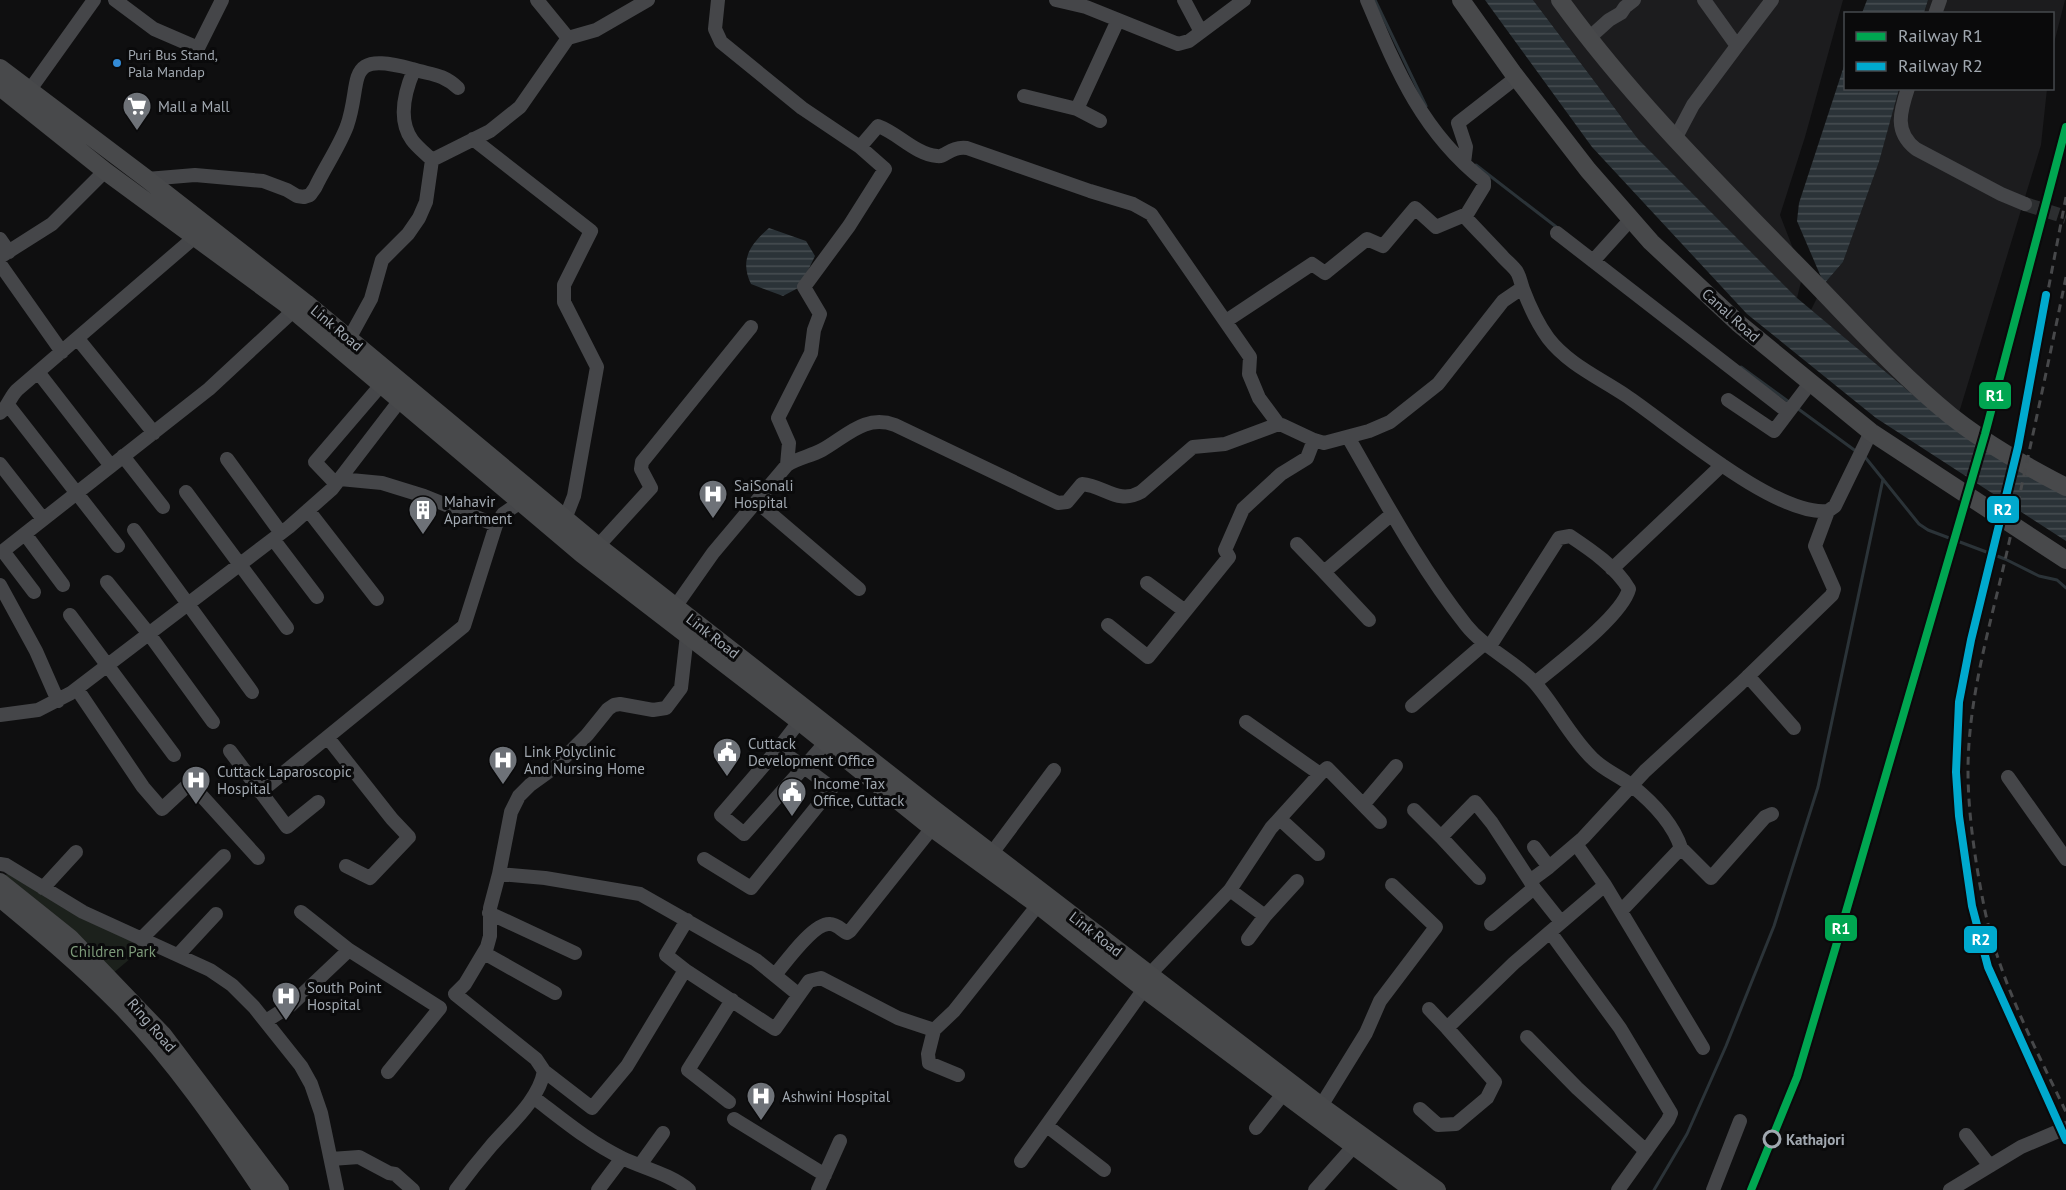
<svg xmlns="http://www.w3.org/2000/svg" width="2066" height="1190" font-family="'PT Sans',sans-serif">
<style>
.built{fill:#1c1c1e}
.green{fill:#1c211c}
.water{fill:url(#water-rules)}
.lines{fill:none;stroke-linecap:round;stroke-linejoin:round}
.stream{stroke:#2b3338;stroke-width:3}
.minor-tunnel{stroke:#2c2e30;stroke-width:14;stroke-dasharray:14 7;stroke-linecap:butt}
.minor{stroke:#454649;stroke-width:14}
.major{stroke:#48494b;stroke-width:18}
.rail{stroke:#47484a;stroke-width:3;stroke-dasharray:8 6;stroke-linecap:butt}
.rail-1-casing{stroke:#0a0a0b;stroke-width:12}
.rail-2-casing{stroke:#0a0a0b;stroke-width:12}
.rail-1{stroke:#00a651;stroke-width:8}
.rail-2{stroke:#00a9ce;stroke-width:8}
.bus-dot{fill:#338bd7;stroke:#0a0a0b;stroke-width:2}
.stop-dot{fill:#0a0a0b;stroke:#a1a8b0;stroke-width:3}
.labels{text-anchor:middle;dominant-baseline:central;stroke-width:6;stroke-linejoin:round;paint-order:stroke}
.bus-label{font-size:14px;fill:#a1a8b0;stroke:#0a0a0b;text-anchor:start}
.poi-label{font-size:15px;fill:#a1a8b0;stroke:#0a0a0b;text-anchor:start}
.street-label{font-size:15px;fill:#a1a8b0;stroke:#0a0a0b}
.park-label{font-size:15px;fill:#7c9979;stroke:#0a0a0b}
.stop-label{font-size:15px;font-weight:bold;fill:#a1a8b0;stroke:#0a0a0b;text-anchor:start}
.line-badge{stroke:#0a0a0b;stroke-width:2}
.badge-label{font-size:16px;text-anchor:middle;font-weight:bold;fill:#fff}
</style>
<defs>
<pattern id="water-rules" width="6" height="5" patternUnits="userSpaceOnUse" patternTransform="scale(1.5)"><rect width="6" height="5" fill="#2b3338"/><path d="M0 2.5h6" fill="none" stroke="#474e52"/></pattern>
</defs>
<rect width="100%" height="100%" fill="#0f0f10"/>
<path class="built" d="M 1533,0 L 1843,0 L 1805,137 L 1780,215 L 1803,274 L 1797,298 L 1638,139 Z
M 1928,0 L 2065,0 L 2053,47 L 2052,14 L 1924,14 Z
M 1899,89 L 2047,89 L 2041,145 L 1954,429 L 1811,310 L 1824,284 L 1843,262 L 1879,162 Z"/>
<path class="green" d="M 9,873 L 90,921 L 144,947 L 112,974 L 4,876 Z"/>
<path class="water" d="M 1485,0 L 1533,0 L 1638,139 L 1797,298 L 1954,429 L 2066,495 L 2066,541 L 1876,418 L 1747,314 L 1592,147 Z
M 1867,0 L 1928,0 L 1924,13 L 1862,13 Z
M 1845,63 L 1846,88 L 1899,89 L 1879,162 L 1843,262 L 1824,284 L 1797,221 L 1799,203 Z
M 769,228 L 806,241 L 815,256 L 800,287 L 783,296 L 751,284 C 739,259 751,244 769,228 Z"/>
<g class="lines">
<path class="stream" d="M 1375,0 L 1426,106
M 1476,165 L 1559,229
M 1741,367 L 1789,402
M 1797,408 L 1857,452
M 1865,457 L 1919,524 L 1928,530 L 2005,559 L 2039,576 L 2057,580 L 2066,588
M 1654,1190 L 1687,1134 L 1726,1046 L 1774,926 L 1818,787 L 1883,479"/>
<path class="minor-tunnel" d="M 2025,204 L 2066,217"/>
<path class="minor" d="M 115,0 L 154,29 L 198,48 L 222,0
M 537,0 L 568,38
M 718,0 L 715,29 L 721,42 L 802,108 L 860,147 L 878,126 C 898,133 915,154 937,156 C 945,158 950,146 967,148 L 1090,191 L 1133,204 L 1151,214 L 1250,357 L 1249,374 L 1259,398 L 1279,425
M 1056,0 L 1086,7 L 1178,44 L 1189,41 L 1244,0
M 1184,0 L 1201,32
M 1935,14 L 1940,0
M 1589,38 L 1609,20 L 1621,13 L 1625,7 L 1634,0
M 1737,46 L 1772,0
M 414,70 C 405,91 397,119 412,140 C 417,147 426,154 432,160
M 1908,88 C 1900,112 1894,132 1916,149 L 2001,194 L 2025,204
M 29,91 L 94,0
M 1024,96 L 1077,109 L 1118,20
M 1077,109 L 1100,121
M 473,139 L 591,231 L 564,285 L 564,302 L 597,367 L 574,496 L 565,519
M 1675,139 L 1693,105 L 1737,46 L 1704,0
M 1464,163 L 1466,147 L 1458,123 L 1517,77
M 147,179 L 195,175 L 263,181 L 287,190 L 297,196 L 304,197 L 310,195 L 315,188 C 325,167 339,147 347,126 C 363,80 342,50 412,69 C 431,75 442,73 458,88
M 1467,214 L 1467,219 C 1478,231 1490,243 1502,256 C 1506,261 1513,266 1517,272 C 1520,277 1521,284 1523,289 C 1529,305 1538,324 1548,338 C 1568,364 1598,377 1625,395 C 1670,425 1776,517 1828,511 L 1835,506 L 1871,432
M 1557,233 L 1788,412
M 0,239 L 9,252
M 0,257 L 52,224 L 105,171
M 1593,261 L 1631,219
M 0,264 L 62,352
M 1226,321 L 1312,264 L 1325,273 L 1367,239 L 1383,246 L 1415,208 L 1436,227 L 1467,214 L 1484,186 L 1484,181 C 1422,132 1397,71 1367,0
M 78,339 L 154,433
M 349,339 L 371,299 L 382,260 L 408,234 L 419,218 L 426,202 L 432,160 L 490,131 L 520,107 L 568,38 L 596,30 L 648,0
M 38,372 L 111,466
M 1728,400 L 1774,431 L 1811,382
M 8,405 L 118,546
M 0,413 C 8,407 10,397 17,390 L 196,236
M 1348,437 C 1385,501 1420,567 1466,625 C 1485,649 1515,661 1535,683 C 1556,707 1570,737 1593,759 C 1604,770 1619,776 1631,785 C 1651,801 1673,823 1681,848
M 123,456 L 163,507
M 227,459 L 281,533
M 0,464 L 43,519
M 787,465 L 789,443 L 778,418 L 811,353 L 814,330 L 820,314 L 804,287 L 849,226 L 885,169 L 860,147
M 340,479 L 382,483 L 424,496 L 496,525
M 336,484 L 315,462 L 381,385
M 186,492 L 287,628
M 757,502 L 859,589
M 308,510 L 377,599
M 134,530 L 252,692
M 25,534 L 63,585
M 273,539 L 317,597
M 1297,544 L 1324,572 L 1392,514
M 598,546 L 651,488 L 641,469 L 642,462 L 751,327
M 1612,569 L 1722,465
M 1324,572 L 1369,620
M 107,582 L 149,634 L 213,722
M 1147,583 L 1185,611
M 0,585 L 36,651 L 58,701
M 34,592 L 3,551 L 209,389 L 293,311
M 675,607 L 713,553 L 787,465 C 798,458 811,456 822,450 C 847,436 865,414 895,425 L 1058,503 L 1067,502 L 1082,484 C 1105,486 1118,505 1141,492 L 1193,447 L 1225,444 L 1276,425 L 1282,425 L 1314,440 L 1324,443 L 1369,431 L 1390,422 L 1438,384 L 1503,301 L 1522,288
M 70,615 L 174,755
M 1108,625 L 1148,657 L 1229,557 L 1225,550 L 1243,509 L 1281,474 L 1307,458 L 1314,440
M 1490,646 L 1559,538 L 1570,536 C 1591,550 1616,567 1629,589 C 1622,616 1559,663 1535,683
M 1748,676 L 1794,728
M 77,689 L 143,787 L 162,809 L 190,783 L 258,858
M 1412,706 L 1484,644
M 0,715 L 38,710 L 71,693 L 289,527 L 332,489 L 401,399
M 328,738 L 392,819 L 409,837 L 370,878 L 346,866
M 778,749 L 721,815 L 744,834 L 804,767 L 778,749 L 805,714
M 230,751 L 287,827 L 318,802
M 1320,774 L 1327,768 L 1380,822
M 2008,777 L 2066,859
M 260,792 L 464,626 L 496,525 L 503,514 L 522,501
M 1363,805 L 1396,766
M 1414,810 L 1441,837 L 1475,802 L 1492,823 L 1530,881 L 1549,867 L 1583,838 L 1645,771 L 1740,684 L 1832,595 L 1834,589 L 1815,546 L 1828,511
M 1280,819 L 1318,854
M 1441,837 L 1479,878
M 1576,844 L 1605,885
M 1534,847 L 1549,867
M 992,853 L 1054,770
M 704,859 L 751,888 L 832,788 L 804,767 L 826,742
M 0,864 L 6,865 L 83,912 L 210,970 L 232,985 L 254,1007 L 301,1066 L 311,1084 L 321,1113 L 337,1190
M 499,874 L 545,878 L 640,894 L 756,960 L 799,995 L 809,981 L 821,978 L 898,1018 L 934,1030
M 43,888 L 76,852
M 1534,888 L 1561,922
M 1230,890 L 1265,916 L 1297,881
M 1622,910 L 1681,848 L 1711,878 L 1765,817 L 1772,814
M 301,912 L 349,950
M 489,913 L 575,953
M 1491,924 L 1534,888 L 1530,881
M 141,939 L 224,856
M 1248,939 L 1265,916
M 484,953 L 555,993
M 178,955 L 216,914
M 685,970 L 666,955 L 687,920
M 775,975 C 785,963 814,922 830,924 C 837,924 841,930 847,933 L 850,931 L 932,828
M 1429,1009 L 1447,1028 L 1514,963 L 1550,932
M 266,1021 L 291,1005 L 349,950 L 440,1008 L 388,1072
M 1527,1037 L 1577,1088 L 1646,1151
M 544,1071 L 592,1108 L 627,1066 L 685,970 L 775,1029 L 799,995
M 958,1075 L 929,1063 L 928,1054 L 934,1030 L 954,1011 L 1038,905
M 533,1097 C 562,1119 589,1142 622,1158 C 643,1168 670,1174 689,1190
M 729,1102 L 688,1070 L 732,1000
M 1321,1106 L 1366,1033 L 1380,1001 L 1436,927 L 1392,885
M 1420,1109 L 1438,1125 L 1456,1124 L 1487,1098 L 1495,1082 L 1447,1028
M 734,1119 L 825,1175
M 1047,1126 L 1104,1170
M 1256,1128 L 1283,1094
M 1966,1135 L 1990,1166
M 331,1159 L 359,1157 L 389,1173 L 395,1174 L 413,1190
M 1021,1161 L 1144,989 L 1149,975 L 1230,890 L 1271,828 L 1320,774 L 1246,722
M 640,1165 L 663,1133
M 456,1190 C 467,1175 479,1160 491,1146 C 510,1124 539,1100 544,1071 L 536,1059 L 455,994 L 465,984 L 487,947 L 490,936 L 490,908 L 499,874 L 511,812 L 519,796 L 530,785 L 555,767 L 587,735 L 608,709 L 614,705 L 620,704 L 653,710 L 666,708 L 681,688 L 687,635
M 598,1190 L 622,1158
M 818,1190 L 840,1141
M 1315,1190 L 1353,1147
M 1618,1190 L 1668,1120 L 1671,1113 L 1620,1028 L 1550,932 L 1605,885 L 1703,1048
M 1713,1190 L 1740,1121
M 1950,1190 L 2021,1147 L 2066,1128"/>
<path class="major" d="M 1461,0 L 1513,73 L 1588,170 L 1651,242 L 1738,323 L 1871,432 L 2066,560
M 1560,0 C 1628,94 1711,177 1792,260 C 1844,312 1893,369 1951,416 C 1986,444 2026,466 2066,487
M 0,68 L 147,179 L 306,303 L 598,546 L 935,810 L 1321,1106 L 1437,1190
M 0,87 L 105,171 L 286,304 L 582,554 L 799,721 L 932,828 L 1038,905 L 1144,989 L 1413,1190
M 0,882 L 70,938 L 163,1035 L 280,1190
M 0,898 C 41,932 82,966 120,1005 C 174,1060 219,1126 262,1190"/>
<path class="rail" d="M 2066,197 L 2018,447 L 1971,640 L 1959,702 L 1956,772 L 1959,816 L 1972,906 L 1988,967 L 2066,1140
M 2066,277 C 2047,370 2027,463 2006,556 C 1990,626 1968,698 1968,771 C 1968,812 1975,860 1983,901 C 1997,976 2034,1045 2066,1112"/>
<g class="rail-1-casing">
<path id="rail-1" d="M 1751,1190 L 1797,1077 L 1836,946 L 1985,434 L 2066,127"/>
</g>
<g class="rail-2-casing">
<path id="rail-2" d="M 2046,295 L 2018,447 L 1971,640 L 1959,702 L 1956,772 L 1959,816 L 1972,906 L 1988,967 L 2066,1140"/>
</g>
<use href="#rail-1" class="rail-1"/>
<use href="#rail-2" class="rail-2"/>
</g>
<defs>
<g id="supermarket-pin" transform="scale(1.5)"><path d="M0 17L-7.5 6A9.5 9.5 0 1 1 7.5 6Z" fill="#6e7278" stroke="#0a0a0b"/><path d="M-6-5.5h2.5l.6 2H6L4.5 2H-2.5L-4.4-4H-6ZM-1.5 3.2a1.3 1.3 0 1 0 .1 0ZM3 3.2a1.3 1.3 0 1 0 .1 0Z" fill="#fff"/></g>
<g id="hospital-pin" transform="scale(1.5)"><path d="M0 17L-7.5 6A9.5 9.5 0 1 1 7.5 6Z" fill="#6e7278" stroke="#0a0a0b"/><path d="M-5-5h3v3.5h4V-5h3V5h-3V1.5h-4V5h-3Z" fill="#fff"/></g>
<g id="building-pin" transform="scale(1.5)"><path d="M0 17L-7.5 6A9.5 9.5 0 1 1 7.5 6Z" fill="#6e7278" stroke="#0a0a0b"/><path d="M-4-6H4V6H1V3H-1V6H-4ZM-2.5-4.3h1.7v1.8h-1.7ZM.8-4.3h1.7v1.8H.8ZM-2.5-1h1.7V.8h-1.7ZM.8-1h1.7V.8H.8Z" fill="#fff"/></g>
<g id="civic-pin" transform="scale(1.5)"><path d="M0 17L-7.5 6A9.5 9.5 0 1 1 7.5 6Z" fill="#6e7278" stroke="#0a0a0b"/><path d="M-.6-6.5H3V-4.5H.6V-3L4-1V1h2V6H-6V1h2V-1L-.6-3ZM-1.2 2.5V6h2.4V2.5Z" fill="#fff"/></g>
</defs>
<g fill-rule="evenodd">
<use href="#supermarket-pin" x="137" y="106"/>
<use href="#hospital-pin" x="713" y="494"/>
<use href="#building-pin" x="423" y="510"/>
<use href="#civic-pin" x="727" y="752"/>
<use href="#hospital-pin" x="503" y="760"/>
<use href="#hospital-pin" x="196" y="780"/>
<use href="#civic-pin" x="792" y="792"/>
<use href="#hospital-pin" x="286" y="996"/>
<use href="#hospital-pin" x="761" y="1096"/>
</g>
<circle class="bus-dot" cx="117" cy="63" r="5"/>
<circle class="stop-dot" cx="1772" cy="1139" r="8"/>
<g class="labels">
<g class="bus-label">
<text x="128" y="55">Puri Bus Stand,<tspan x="128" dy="17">Pala Mandap</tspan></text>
</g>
<g class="poi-label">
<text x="158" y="106">Mall a Mall</text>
<text x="734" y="485">SaiSonali<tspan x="734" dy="17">Hospital</tspan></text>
<text x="444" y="501">Mahavir<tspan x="444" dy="17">Apartment</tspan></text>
<text x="748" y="743">Cuttack<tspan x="748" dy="17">Development Office</tspan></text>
<text x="524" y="751">Link Polyclinic<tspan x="524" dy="17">And Nursing Home</tspan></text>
<text x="217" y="771">Cuttack Laparoscopic<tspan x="217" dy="17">Hospital</tspan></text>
<text x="813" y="783">Income Tax<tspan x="813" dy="17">Office, Cuttack</tspan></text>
<text x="307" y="987">South Point<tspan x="307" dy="17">Hospital</tspan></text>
<text x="782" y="1096">Ashwini Hospital</text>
</g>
<g class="street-label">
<text transform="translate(1731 315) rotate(42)">Canal Road</text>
<text transform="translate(337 328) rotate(40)">Link Road</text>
<text transform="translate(713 636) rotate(38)">Link Road</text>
<text transform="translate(1096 934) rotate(38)">Link Road</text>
<text transform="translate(152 1025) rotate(49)">Ring Road</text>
</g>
<g class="park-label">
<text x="113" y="951">Children Park</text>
</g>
<g class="stop-label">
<text x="1786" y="1139">Kathajori</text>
</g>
</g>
<g class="line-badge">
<rect x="1978" y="381" width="34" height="29" rx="6" fill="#00a651"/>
<rect x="1986" y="495" width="34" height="29" rx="6" fill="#00a9ce"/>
<rect x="1824" y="914" width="34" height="28" rx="6" fill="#00a651"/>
<rect x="1963" y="925" width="35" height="29" rx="6" fill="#00a9ce"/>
</g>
<g class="badge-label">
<text x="1995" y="401">R1</text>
<text x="2003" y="515">R2</text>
<text x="1841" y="934">R1</text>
<text x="1981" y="945">R2</text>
</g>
<rect x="1844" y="12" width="210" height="78" fill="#0a0a0b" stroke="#46494d" stroke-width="1.5"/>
<rect x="1856" y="32" width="30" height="9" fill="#00a651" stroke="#46494d" stroke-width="1.5"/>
<text x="1898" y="42" font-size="18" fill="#a1a8b0">Railway R1</text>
<rect x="1856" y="62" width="30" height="9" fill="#00a9ce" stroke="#46494d" stroke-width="1.5"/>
<text x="1898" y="72" font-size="18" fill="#a1a8b0">Railway R2</text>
</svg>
